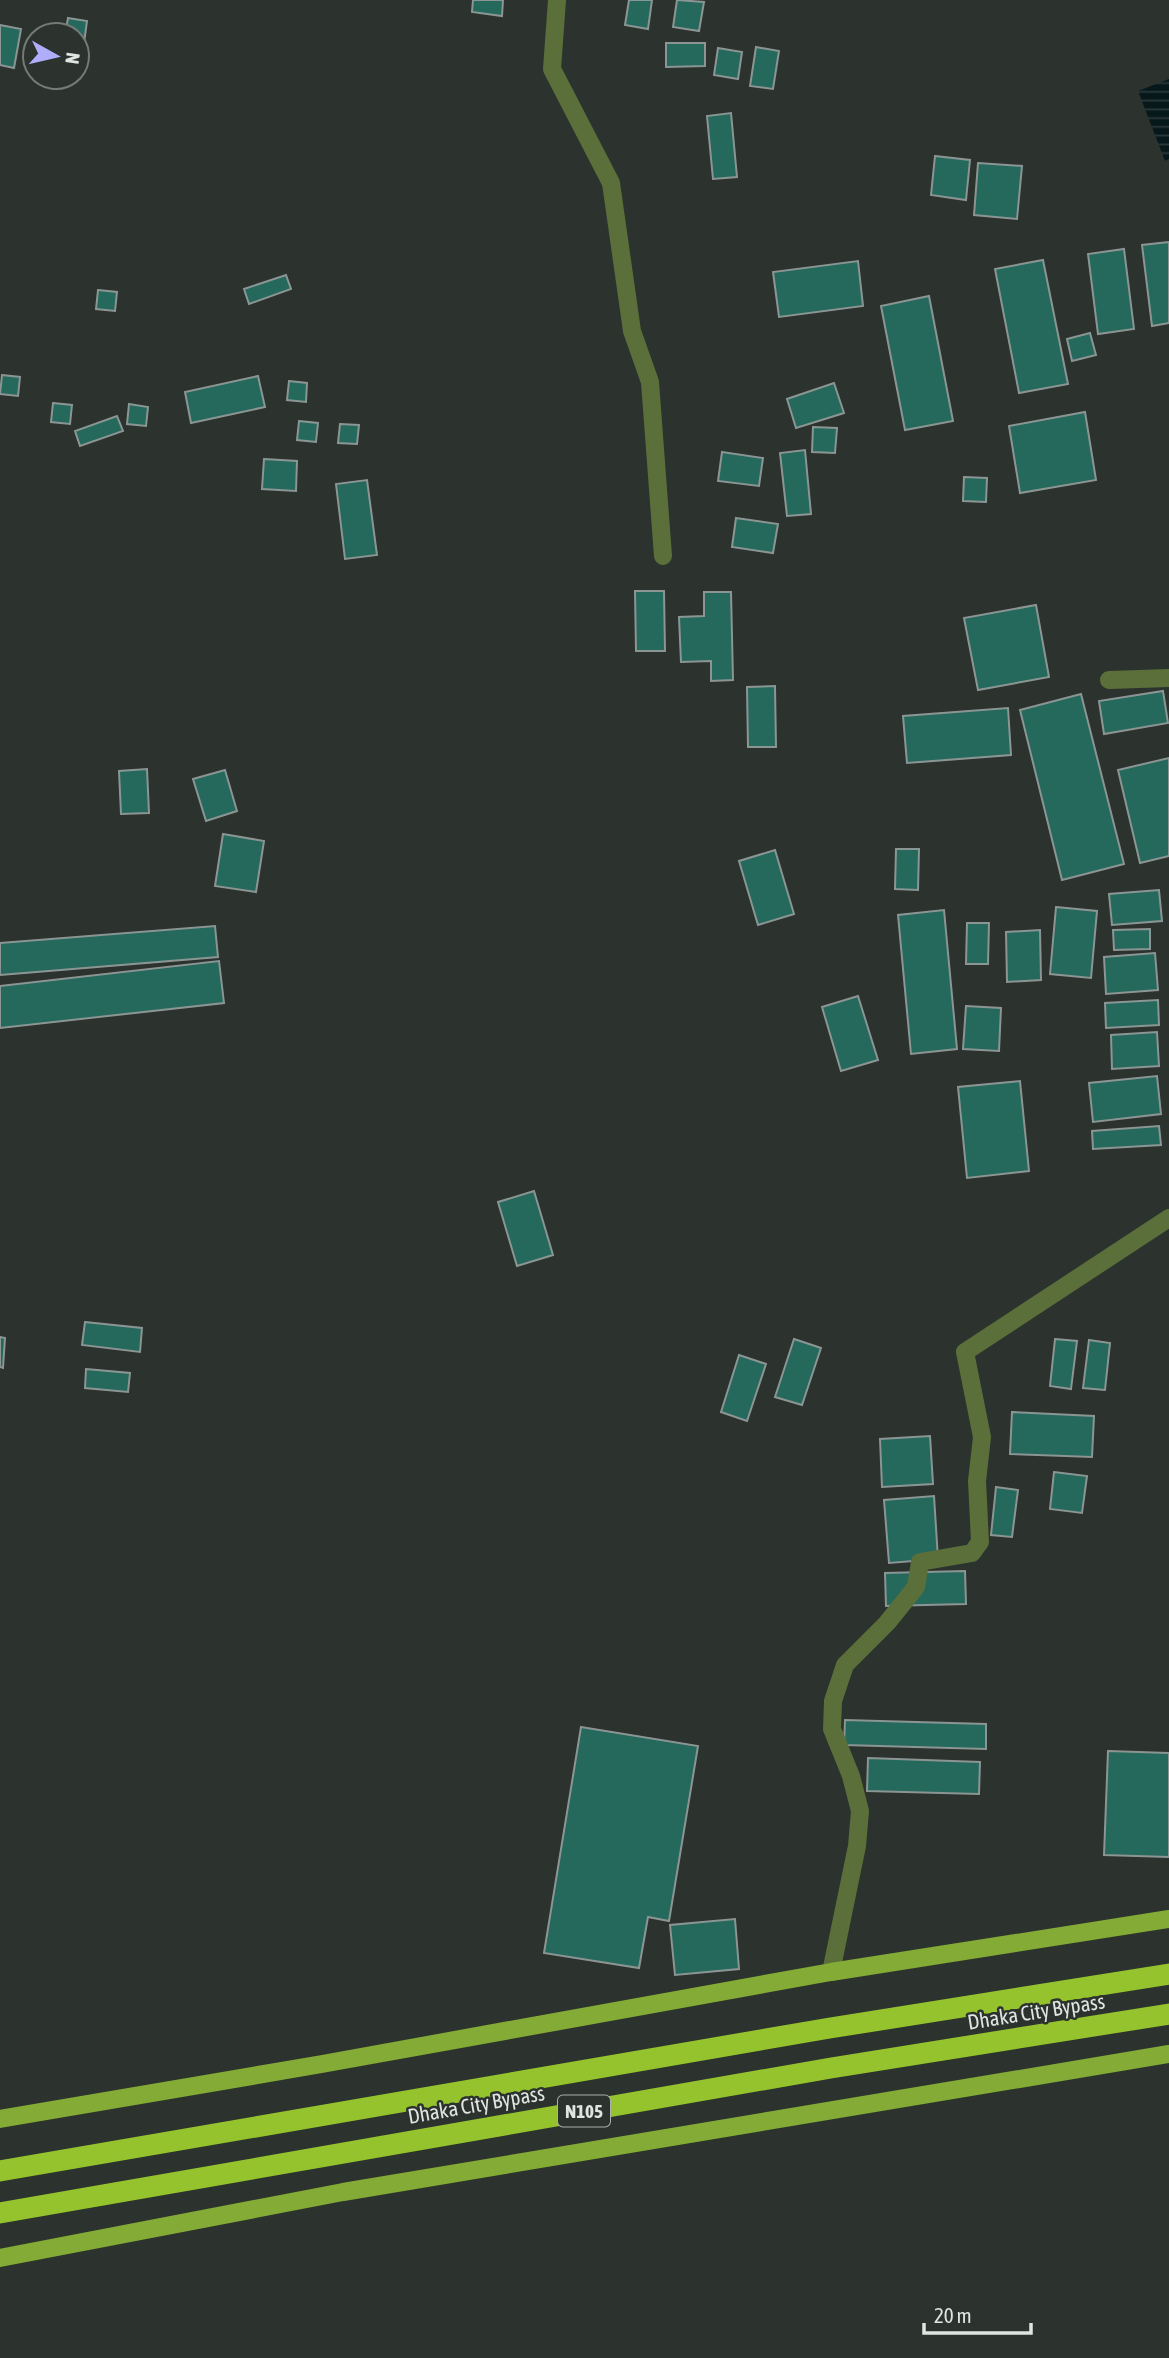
<svg xmlns="http://www.w3.org/2000/svg" width="1169" height="2358" font-family="'Asap Condensed',sans-serif">
<style>
.water{fill:url(#water-rules)}
.building{fill:#25685c;stroke:#8b9593;stroke-width:2}
.lines{fill:none;stroke-linecap:round;stroke-linejoin:round}
.minor{stroke:#5b6f3a;stroke-width:18}
.major{stroke:#84ab35;stroke-width:18}
.highway{stroke:#94c32d;stroke-width:21}
.labels{text-anchor:middle;dominant-baseline:central;stroke-width:5;stroke-linejoin:round;paint-order:stroke}
.shield{fill:#2c322d;stroke:#abafac;stroke-width:2}
.shield-label{font-size:19px;font-weight:bold;fill:#e1e5e2}
.street-label{font-size:21px;fill:#e1e5e2;stroke:#2c322d}
</style>
<defs>
<pattern id="water-rules" width="6" height="5" patternUnits="userSpaceOnUse" patternTransform="scale(1.75)"><rect width="6" height="5" fill="#07181a"/><path d="M0 2.5h6" fill="none" stroke="#2b393b"/></pattern>
</defs>
<rect width="100%" height="100%" fill="#2c322d"/>
<path class="water" d="M 1169,79 L 1169,159 L 1165,161 L 1138,91 Z"/>
<path class="building" d="M 473,0 L 503,0 L 502,16 L 472,12 Z
M 629,0 L 652,0 L 648,29 L 625,25 Z
M 677,0 L 704,2 L 699,31 L 673,27 Z
M 68,18 L 87,21 L 84,43 L 77,42 L 77,35 L 65,35 Z
M 0,25 L 21,29 L 14,68 L 0,65 Z
M 666,43 L 705,43 L 705,66 L 666,67 Z
M 756,47 L 779,51 L 773,89 L 750,86 Z
M 718,48 L 742,52 L 738,79 L 714,75 Z
M 731,113 L 737,177 L 713,179 L 707,116 Z
M 935,156 L 970,160 L 966,200 L 931,195 Z
M 978,163 L 1022,166 L 1017,219 L 974,215 Z
M 1169,242 L 1169,323 L 1152,326 L 1142,245 Z
M 1124,249 L 1134,329 L 1098,334 L 1088,254 Z
M 1043,260 L 1068,384 L 1019,393 L 995,269 Z
M 858,261 L 863,306 L 779,317 L 773,272 Z
M 286,275 L 291,289 L 249,304 L 244,289 Z
M 98,290 L 117,292 L 115,311 L 96,309 Z
M 929,296 L 953,421 L 905,430 L 881,306 Z
M 1090,333 L 1096,355 L 1072,361 L 1067,339 Z
M 2,375 L 20,377 L 18,396 L 0,394 Z
M 258,376 L 265,407 L 191,423 L 185,392 Z
M 289,381 L 307,383 L 306,402 L 287,400 Z
M 834,383 L 844,413 L 796,428 L 787,399 Z
M 53,403 L 72,405 L 70,424 L 51,422 Z
M 129,404 L 148,407 L 146,426 L 127,424 Z
M 1085,412 L 1096,480 L 1020,493 L 1009,426 Z
M 117,416 L 123,431 L 80,446 L 75,431 Z
M 299,421 L 318,423 L 316,442 L 297,440 Z
M 340,424 L 359,425 L 357,444 L 338,443 Z
M 813,427 L 837,428 L 835,453 L 812,452 Z
M 805,450 L 811,514 L 787,516 L 780,453 Z
M 722,452 L 763,458 L 759,486 L 718,481 Z
M 264,459 L 297,461 L 296,491 L 262,489 Z
M 964,477 L 987,478 L 986,502 L 963,501 Z
M 367,480 L 377,555 L 345,559 L 336,484 Z
M 736,518 L 778,524 L 773,553 L 732,547 Z
M 635,591 L 664,591 L 665,651 L 636,651 Z
M 704,592 L 731,592 L 733,680 L 711,681 L 711,661 L 681,662 L 679,617 L 704,616 Z
M 1036,605 L 1049,677 L 978,690 L 964,618 Z
M 775,686 L 776,747 L 748,747 L 747,687 Z
M 1163,691 L 1168,723 L 1104,734 L 1099,701 Z
M 1081,694 L 1124,864 L 1062,880 L 1020,710 Z
M 1008,708 L 1011,755 L 907,763 L 903,716 Z
M 1169,758 L 1169,856 L 1140,863 L 1118,770 Z
M 147,769 L 149,813 L 121,814 L 119,771 Z
M 225,770 L 237,811 L 206,821 L 193,779 Z
M 223,834 L 264,841 L 256,892 L 215,886 Z
M 896,849 L 919,849 L 918,890 L 895,889 Z
M 775,850 L 794,914 L 758,925 L 739,861 Z
M 1159,890 L 1162,921 L 1112,925 L 1109,894 Z
M 1056,907 L 1097,911 L 1091,978 L 1050,974 Z
M 944,910 L 957,1049 L 911,1054 L 898,915 Z
M 967,923 L 989,923 L 988,964 L 966,964 Z
M 215,926 L 218,957 L 0,975 L 0,943 Z
M 1150,929 L 1150,949 L 1114,950 L 1113,930 Z
M 1040,930 L 1041,980 L 1007,982 L 1006,932 Z
M 1155,953 L 1158,990 L 1106,994 L 1104,957 Z
M 219,961 L 224,1003 L 0,1028 L 0,986 Z
M 858,996 L 878,1060 L 841,1071 L 822,1007 Z
M 1158,1000 L 1159,1025 L 1106,1028 L 1105,1003 Z
M 966,1006 L 1001,1008 L 999,1051 L 963,1049 Z
M 1157,1032 L 1159,1066 L 1112,1069 L 1111,1035 Z
M 1157,1076 L 1161,1114 L 1093,1122 L 1089,1083 Z
M 1020,1081 L 1029,1171 L 967,1178 L 958,1087 Z
M 1159,1126 L 1161,1145 L 1093,1149 L 1092,1131 Z
M 534,1191 L 553,1255 L 517,1266 L 498,1202 Z
M 85,1322 L 142,1328 L 140,1352 L 82,1345 Z
M 0,1337 L 5,1338 L 3,1368 L 0,1367 Z
M 794,1339 L 821,1348 L 802,1405 L 775,1397 Z
M 1055,1339 L 1077,1341 L 1071,1389 L 1050,1386 Z
M 1089,1340 L 1110,1343 L 1105,1390 L 1083,1388 Z
M 739,1355 L 766,1364 L 747,1421 L 721,1412 Z
M 86,1369 L 130,1373 L 128,1392 L 85,1388 Z
M 1012,1412 L 1094,1416 L 1092,1457 L 1010,1454 Z
M 930,1436 L 933,1484 L 882,1487 L 880,1439 Z
M 1054,1472 L 1087,1476 L 1082,1513 L 1050,1509 Z
M 996,1487 L 1018,1490 L 1012,1537 L 991,1535 Z
M 934,1496 L 938,1559 L 889,1563 L 884,1500 Z
M 965,1571 L 966,1604 L 886,1606 L 885,1573 Z
M 845,1720 L 986,1724 L 986,1749 L 844,1745 Z
M 581,1727 L 698,1746 L 669,1921 L 648,1917 L 639,1968 L 544,1953 Z
M 1108,1751 L 1169,1753 L 1169,1857 L 1104,1855 Z
M 868,1758 L 980,1762 L 979,1794 L 867,1791 Z
M 735,1919 L 739,1969 L 675,1975 L 670,1925 Z"/>
<g class="lines">
<path class="minor" d="M 557,0 L 552,69 L 611,183 L 632,331 L 650,382 L 663,556
M 1109,680 L 1169,678
M 831,1972 L 857,1846 L 860,1811 L 851,1776 L 832,1729 L 833,1701 L 845,1665 L 887,1623 L 916,1587 L 920,1562 L 972,1553 L 980,1542 L 977,1481 L 982,1437 L 965,1352 L 1169,1218"/>
<path class="major" d="M 0,2119 L 322,2064 L 831,1972 L 1169,1919
M 0,2258 L 343,2192 L 1169,2054"/>
<path class="highway" d="M 0,2171 L 830,2028 L 1169,1974
M 0,2213 L 831,2068 L 1169,2014"/>
</g>
<g class="labels">
<rect class="shield" x="558" y="2095.5" width="52" height="31" rx="5"/>
<g class="shield-label">
<text x="584" y="2111">N105</text>
</g>
<g class="street-label">
<text transform="translate(1036 2011) rotate(-9)">Dhaka City Bypass</text>
<text transform="translate(476 2104) rotate(-10)">Dhaka City Bypass</text>
</g>
</g>
<g transform="translate(56 56) rotate(98)"><circle r="33" fill="#2c322d" stroke="#747a75" stroke-width="2"/>
<path d="M0-5L12 26L0 18L-12 26Z" fill="#b0adfa"/>
<text y="-10" font-size="19" font-weight="bold" text-anchor="middle" fill="#e1e5e2">N</text>
</g>
<path d="M924 2323v10h107v-10" fill="none" stroke="#e1e5e2" stroke-width="3.5"/>
<text x="934" y="2323" font-size="21" fill="#e1e5e2" stroke="#2c322d" stroke-width="5" paint-order="stroke">20 m</text>
</svg>
